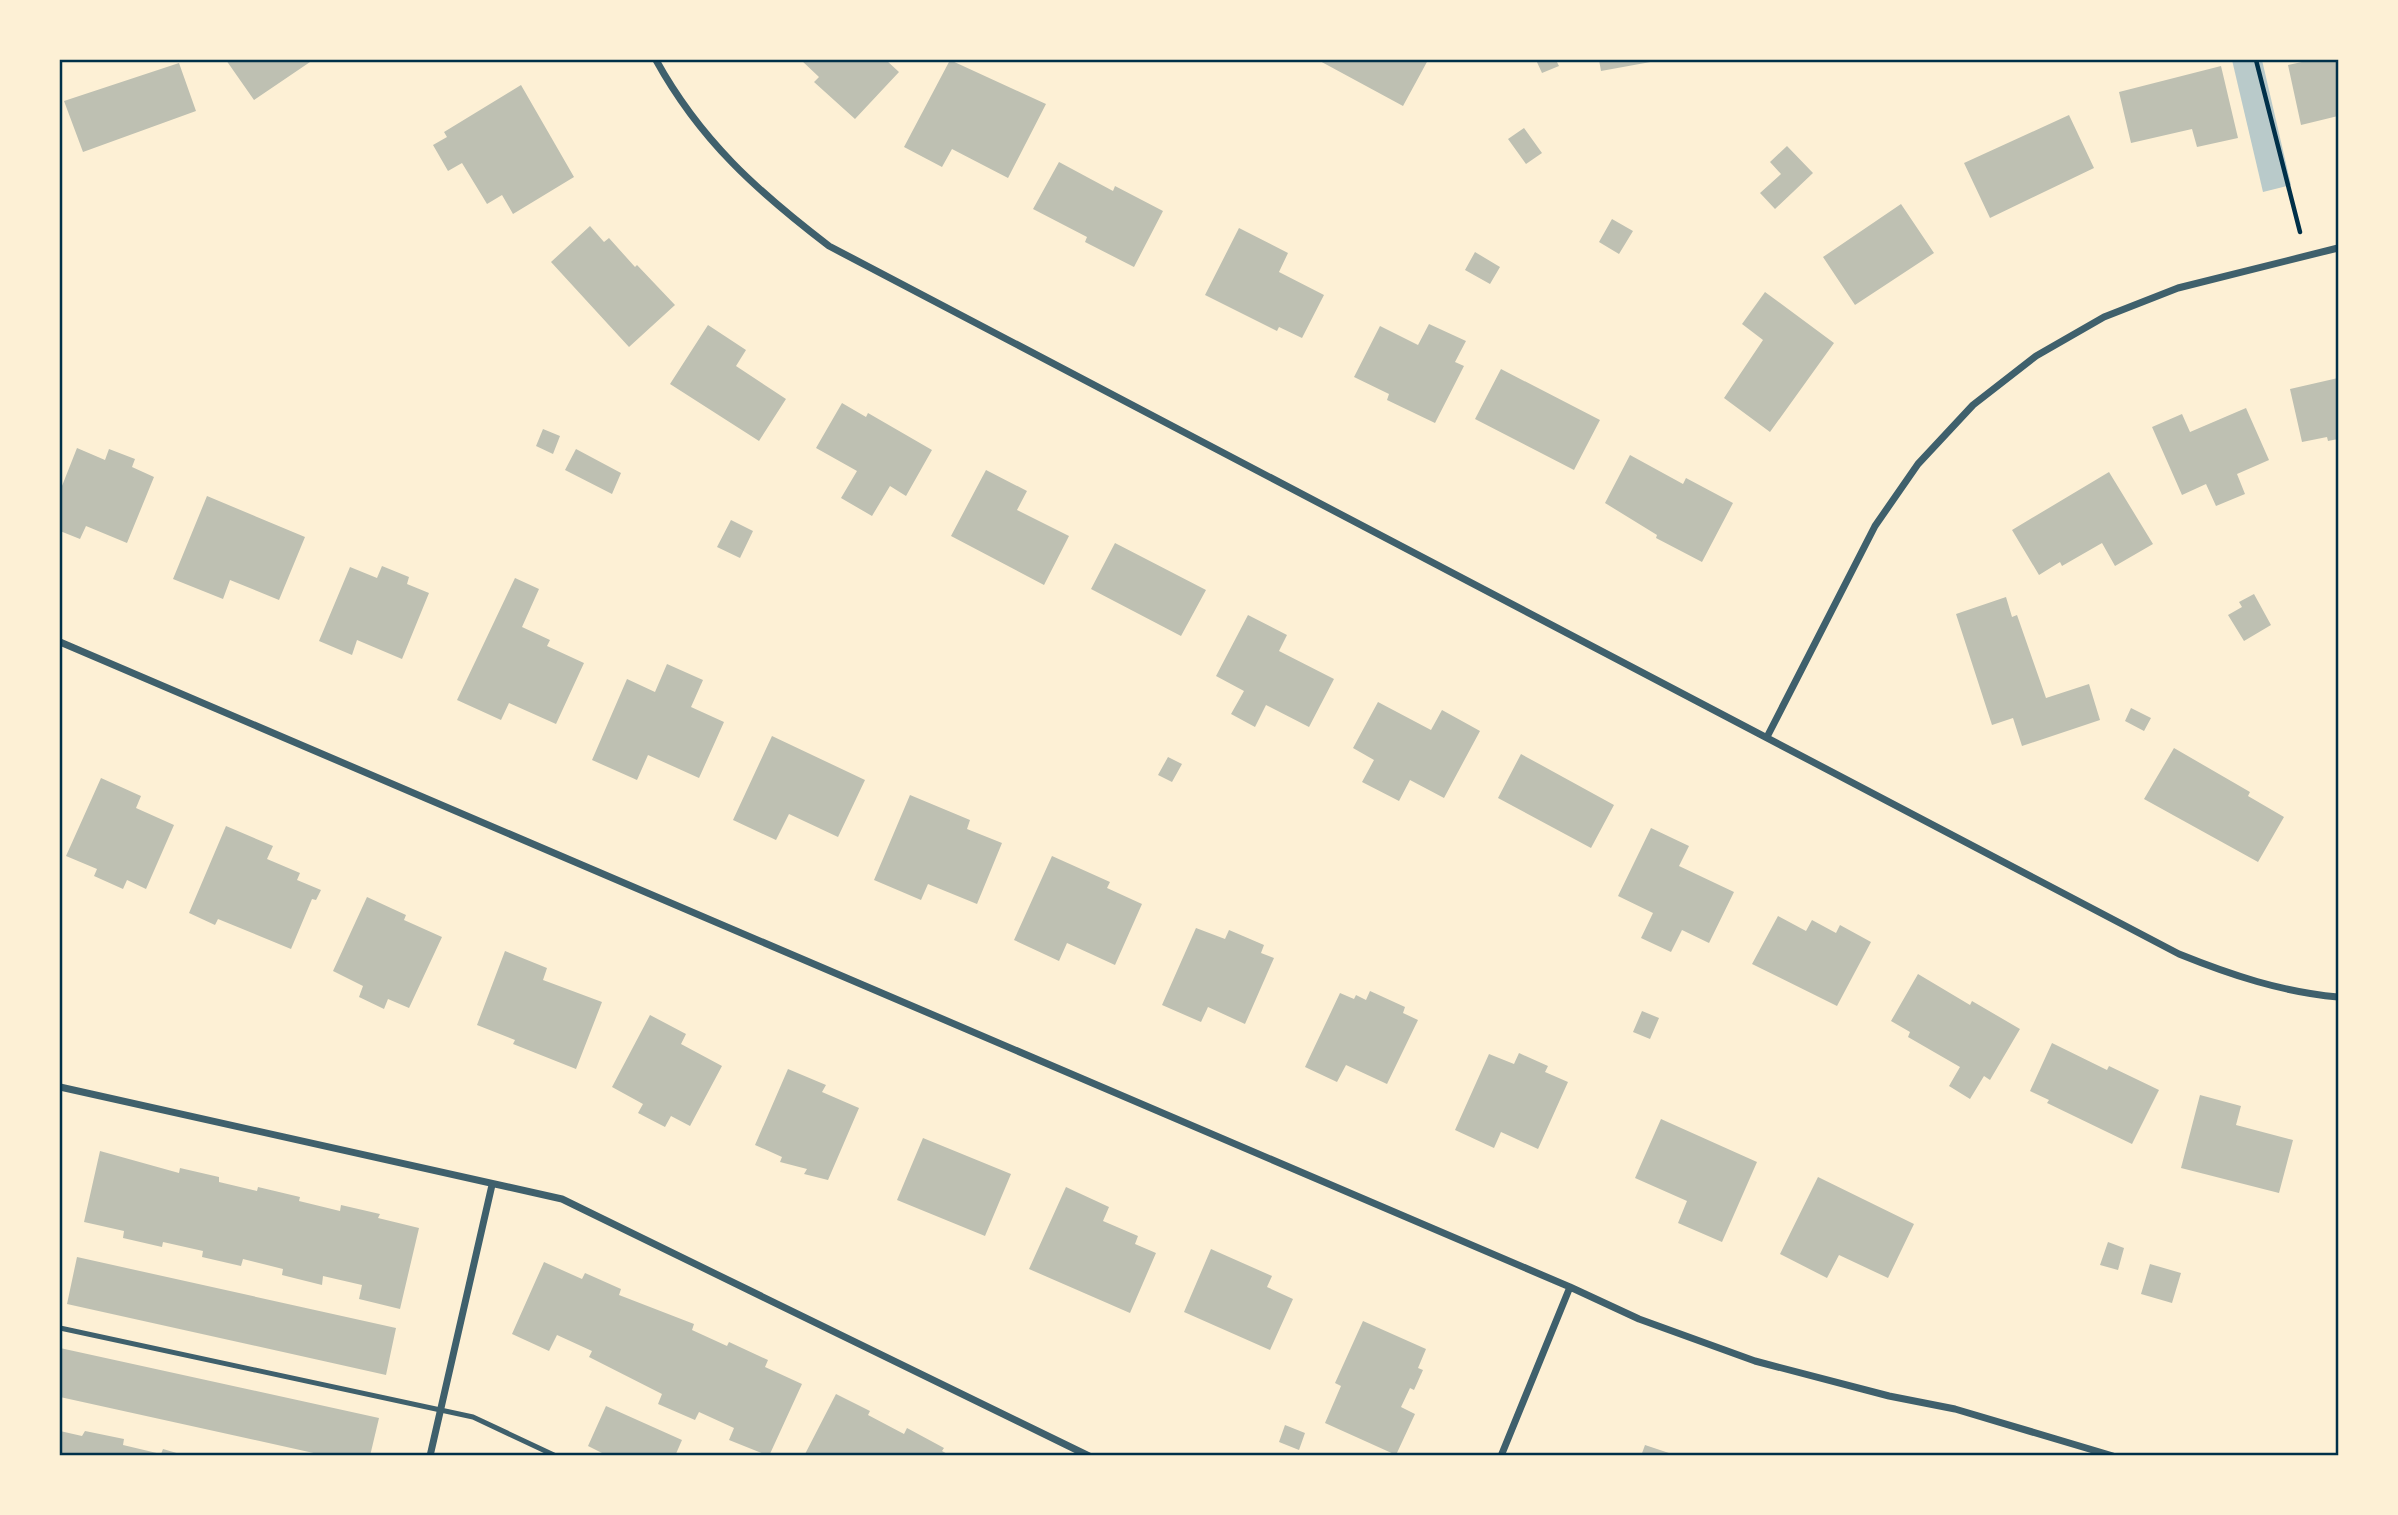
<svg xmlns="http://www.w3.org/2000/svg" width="2398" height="1515" font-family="Helvetica,sans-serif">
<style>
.green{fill:#b9caca}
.building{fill:#bec0b2}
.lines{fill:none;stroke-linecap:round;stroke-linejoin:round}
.path{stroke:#003049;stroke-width:4.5}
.service{stroke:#3f606c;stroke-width:5}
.minor{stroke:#3f606c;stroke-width:7}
.neatline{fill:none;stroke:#003049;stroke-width:2.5}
</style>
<rect width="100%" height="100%" fill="#fdf0d5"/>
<path class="green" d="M 2232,60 L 2262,60 L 2291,185 L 2263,192 Z"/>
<path class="building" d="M 226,60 L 313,60 L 254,100 Z
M 801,60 L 886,60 L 899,72 L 855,119 L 814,82 L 819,77 Z
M 950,60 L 1046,104 L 1008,178 L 952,149 L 942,167 L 904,147 Z
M 1318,60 L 1428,60 L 1403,106 Z
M 1536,60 L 1556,60 L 1559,66 L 1542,73 Z
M 1599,60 L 1656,60 L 1656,61 L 1601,71 Z
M 2311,60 L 2338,60 L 2338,116 L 2301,125 L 2288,65 Z
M 179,63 L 196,111 L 83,152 L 64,101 Z
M 2221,66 L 2238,138 L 2197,147 L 2192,129 L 2131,143 L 2119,92 Z
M 521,85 L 574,177 L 513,214 L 502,195 L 487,204 L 462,163 L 448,171 L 433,145 L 447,137 L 444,132 Z
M 2069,115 L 2094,168 L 1990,218 L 1964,163 Z
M 1524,128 L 1542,153 L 1526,164 L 1508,139 Z
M 1787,146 L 1813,173 L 1775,209 L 1760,193 L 1781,174 L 1770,162 Z
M 1059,162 L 1113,191 L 1115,186 L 1163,211 L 1134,267 L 1085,242 L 1087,237 L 1033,209 Z
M 1901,204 L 1934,253 L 1855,305 L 1823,257 Z
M 1612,219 L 1633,231 L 1619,254 L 1599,242 Z
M 590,226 L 604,242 L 609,238 L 635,267 L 637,265 L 675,305 L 629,347 L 551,262 Z
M 1239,228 L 1288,253 L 1279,272 L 1324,295 L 1302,338 L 1279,327 L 1277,331 L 1205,295 Z
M 1475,252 L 1500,267 L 1490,284 L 1465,270 Z
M 1765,292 L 1834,343 L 1770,432 L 1724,398 L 1763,340 L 1742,324 Z
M 1429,324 L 1466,341 L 1455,362 L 1464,366 L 1435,423 L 1387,400 L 1389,394 L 1354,377 L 1380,326 L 1418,345 Z
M 708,325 L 746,350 L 736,366 L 786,399 L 759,441 L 670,384 Z
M 1501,369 L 1600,420 L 1574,470 L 1475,419 Z
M 2338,378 L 2338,439 L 2328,441 L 2327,437 L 2302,442 L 2290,389 Z
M 842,403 L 866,417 L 868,413 L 932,450 L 906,496 L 890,486 L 872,516 L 841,498 L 857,471 L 816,448 Z
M 2246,408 L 2269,460 L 2237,474 L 2245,494 L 2216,506 L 2206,484 L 2182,495 L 2152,427 L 2182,414 L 2190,432 Z
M 543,429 L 560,436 L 553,454 L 536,446 Z
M 77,448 L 105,460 L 109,449 L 135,459 L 132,467 L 154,477 L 127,543 L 86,526 L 80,539 L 60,531 L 60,491 Z
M 576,449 L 621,473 L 612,494 L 565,470 Z
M 1630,455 L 1683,484 L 1686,478 L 1733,503 L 1702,562 L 1656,538 L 1657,535 L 1605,503 Z
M 986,470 L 1027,491 L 1017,510 L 1069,536 L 1044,585 L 951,536 Z
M 2109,472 L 2153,544 L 2115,566 L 2102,543 L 2062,566 L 2060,562 L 2039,575 L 2012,530 Z
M 207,496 L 305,537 L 279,600 L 230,580 L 223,599 L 173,579 Z
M 731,520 L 753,531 L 740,558 L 717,547 Z
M 1115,543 L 1206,590 L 1181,636 L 1091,589 Z
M 382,566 L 409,577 L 407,584 L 429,593 L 402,659 L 357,640 L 352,655 L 319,641 L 350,567 L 377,578 Z
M 515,578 L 539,589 L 522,627 L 550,640 L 547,646 L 584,663 L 556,724 L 509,703 L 501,720 L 457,700 Z
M 2254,594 L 2271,625 L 2244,641 L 2228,615 L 2242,607 L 2239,602 Z
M 2006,597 L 2012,617 L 2017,615 L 2046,698 L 2089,684 L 2100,720 L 2022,746 L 2013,718 L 1992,725 L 1956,614 Z
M 1248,615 L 1287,635 L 1279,651 L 1334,679 L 1309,727 L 1266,705 L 1255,727 L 1231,714 L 1244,691 L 1216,676 Z
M 667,664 L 703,680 L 691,707 L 724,722 L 699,778 L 648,755 L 637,780 L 592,760 L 627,679 L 655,692 Z
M 1378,702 L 1431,730 L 1442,710 L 1480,731 L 1444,798 L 1410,780 L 1399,801 L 1362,782 L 1374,760 L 1353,748 Z
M 2131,708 L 2151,718 L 2144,731 L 2125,721 Z
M 772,736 L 865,780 L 838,837 L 789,814 L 776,840 L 733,820 Z
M 2174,748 L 2250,792 L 2248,796 L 2284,817 L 2258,862 L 2144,799 Z
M 1521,754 L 1614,805 L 1591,848 L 1498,798 Z
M 1168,757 L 1182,764 L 1172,782 L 1158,775 Z
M 101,778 L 141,796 L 136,808 L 174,825 L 146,889 L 127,880 L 123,889 L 94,876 L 97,869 L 66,856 Z
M 910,795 L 970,820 L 967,829 L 1002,843 L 977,904 L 928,884 L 921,900 L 874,880 Z
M 226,826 L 273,846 L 267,859 L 300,873 L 297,880 L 321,890 L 316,900 L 312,899 L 291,949 L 218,919 L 215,925 L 189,913 Z
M 1651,828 L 1689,846 L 1679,866 L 1734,892 L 1709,943 L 1682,930 L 1671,952 L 1641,938 L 1653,913 L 1618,896 Z
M 1052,856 L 1110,882 L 1107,888 L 1142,904 L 1115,965 L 1067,943 L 1059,961 L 1014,940 Z
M 367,897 L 406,915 L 404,920 L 442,937 L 409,1008 L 388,999 L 384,1009 L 359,997 L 363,986 L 333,971 Z
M 1778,916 L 1806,931 L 1812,920 L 1836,933 L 1840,925 L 1871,942 L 1837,1006 L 1752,964 Z
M 1196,928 L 1225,939 L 1229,930 L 1264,945 L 1261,953 L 1274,958 L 1245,1024 L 1208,1007 L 1201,1022 L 1162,1005 Z
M 505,951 L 547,968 L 543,980 L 602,1002 L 576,1069 L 513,1044 L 515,1040 L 477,1025 Z
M 1918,974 L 1970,1005 L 1972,1001 L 2020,1029 L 1990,1080 L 1984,1076 L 1970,1099 L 1949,1086 L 1960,1067 L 1908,1037 L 1910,1032 L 1891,1021 Z
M 1370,991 L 1405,1007 L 1403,1013 L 1418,1020 L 1387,1084 L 1346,1065 L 1337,1082 L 1305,1067 L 1340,993 L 1354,999 L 1356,995 L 1366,1000 Z
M 1642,1011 L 1659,1018 L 1650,1039 L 1633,1032 Z
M 650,1015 L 686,1034 L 681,1044 L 722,1066 L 690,1126 L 671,1116 L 665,1127 L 638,1113 L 643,1104 L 612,1087 Z
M 2052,1043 L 2107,1070 L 2109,1066 L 2159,1090 L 2132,1144 L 2047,1103 L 2049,1100 L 2030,1091 Z
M 1519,1053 L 1548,1066 L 1545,1072 L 1568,1082 L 1538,1149 L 1501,1132 L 1494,1148 L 1455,1130 L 1489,1054 L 1514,1064 Z
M 788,1069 L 826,1085 L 822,1092 L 859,1108 L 828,1180 L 804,1174 L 807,1169 L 780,1162 L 782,1157 L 755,1145 Z
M 2200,1095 L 2241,1106 L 2236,1125 L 2293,1140 L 2279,1193 L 2181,1168 Z
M 1661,1119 L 1757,1162 L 1722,1242 L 1678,1223 L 1687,1201 L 1635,1178 Z
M 923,1138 L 1011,1174 L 985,1236 L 897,1200 Z
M 100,1151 L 179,1173 L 180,1168 L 219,1177 L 219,1182 L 257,1191 L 258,1187 L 300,1197 L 299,1201 L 340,1211 L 341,1205 L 380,1214 L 378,1218 L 419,1228 L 400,1309 L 359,1299 L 362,1285 L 323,1276 L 322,1285 L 282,1275 L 283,1269 L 243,1259 L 241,1266 L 202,1257 L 203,1251 L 163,1242 L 162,1247 L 123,1238 L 124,1231 L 84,1222 Z
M 1818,1177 L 1914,1224 L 1888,1278 L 1839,1255 L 1827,1278 L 1780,1254 Z
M 1066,1187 L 1109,1207 L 1103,1221 L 1138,1236 L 1135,1244 L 1156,1253 L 1130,1313 L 1029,1269 Z
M 2108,1242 L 2124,1248 L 2118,1270 L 2100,1265 Z
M 1211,1249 L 1272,1276 L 1267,1287 L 1293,1299 L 1270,1350 L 1184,1312 Z
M 77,1257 L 396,1328 L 386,1375 L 67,1304 Z
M 544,1262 L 582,1279 L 585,1273 L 621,1289 L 619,1295 L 694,1324 L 692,1330 L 727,1346 L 729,1342 L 768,1360 L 765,1367 L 802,1384 L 769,1456 L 729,1440 L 734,1428 L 699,1412 L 695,1420 L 658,1404 L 662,1394 L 589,1357 L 592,1351 L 557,1335 L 549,1351 L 512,1334 Z
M 2150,1264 L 2181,1273 L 2172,1303 L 2141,1294 Z
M 1363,1321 L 1426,1349 L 1418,1368 L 1423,1370 L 1414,1390 L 1410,1388 L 1401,1407 L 1415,1414 L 1396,1455 L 1325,1423 L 1341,1386 L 1335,1383 Z
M 60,1348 L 379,1418 L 370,1456 L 327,1456 L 60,1397 Z
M 836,1394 L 870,1411 L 868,1415 L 904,1434 L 907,1428 L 944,1448 L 942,1451 L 951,1456 L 804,1456 Z
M 606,1406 L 682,1440 L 675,1456 L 608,1456 L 588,1446 Z
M 1285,1425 L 1305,1433 L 1299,1450 L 1279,1442 Z
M 60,1431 L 82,1436 L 85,1431 L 124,1439 L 123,1445 L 161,1454 L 163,1449 L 187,1456 L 60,1456 Z
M 1645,1445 L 1675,1455 L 1674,1456 L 1641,1456 Z"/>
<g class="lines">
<path class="path" d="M 2256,60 L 2300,232"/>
<path class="service" d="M 60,1328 L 473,1417 L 556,1456"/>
<path class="minor" d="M 656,60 C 700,140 757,191 829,246 L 2179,954 C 2231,975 2282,992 2338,997
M 60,642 L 1570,1287 L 1639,1319 L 1755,1361 L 1889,1396 L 1955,1409 L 2113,1456
M 1767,737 L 1875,526 L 1918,464 L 1973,405 L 2036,356 L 2104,317 L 2178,288 L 2338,248
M 60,1087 L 562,1199 L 1089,1456
M 430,1456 L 492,1185
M 1501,1456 L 1570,1287"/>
</g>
<rect width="2398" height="1515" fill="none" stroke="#fdf0d5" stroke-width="122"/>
<rect x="61" y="61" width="2276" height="1393" class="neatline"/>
</svg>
